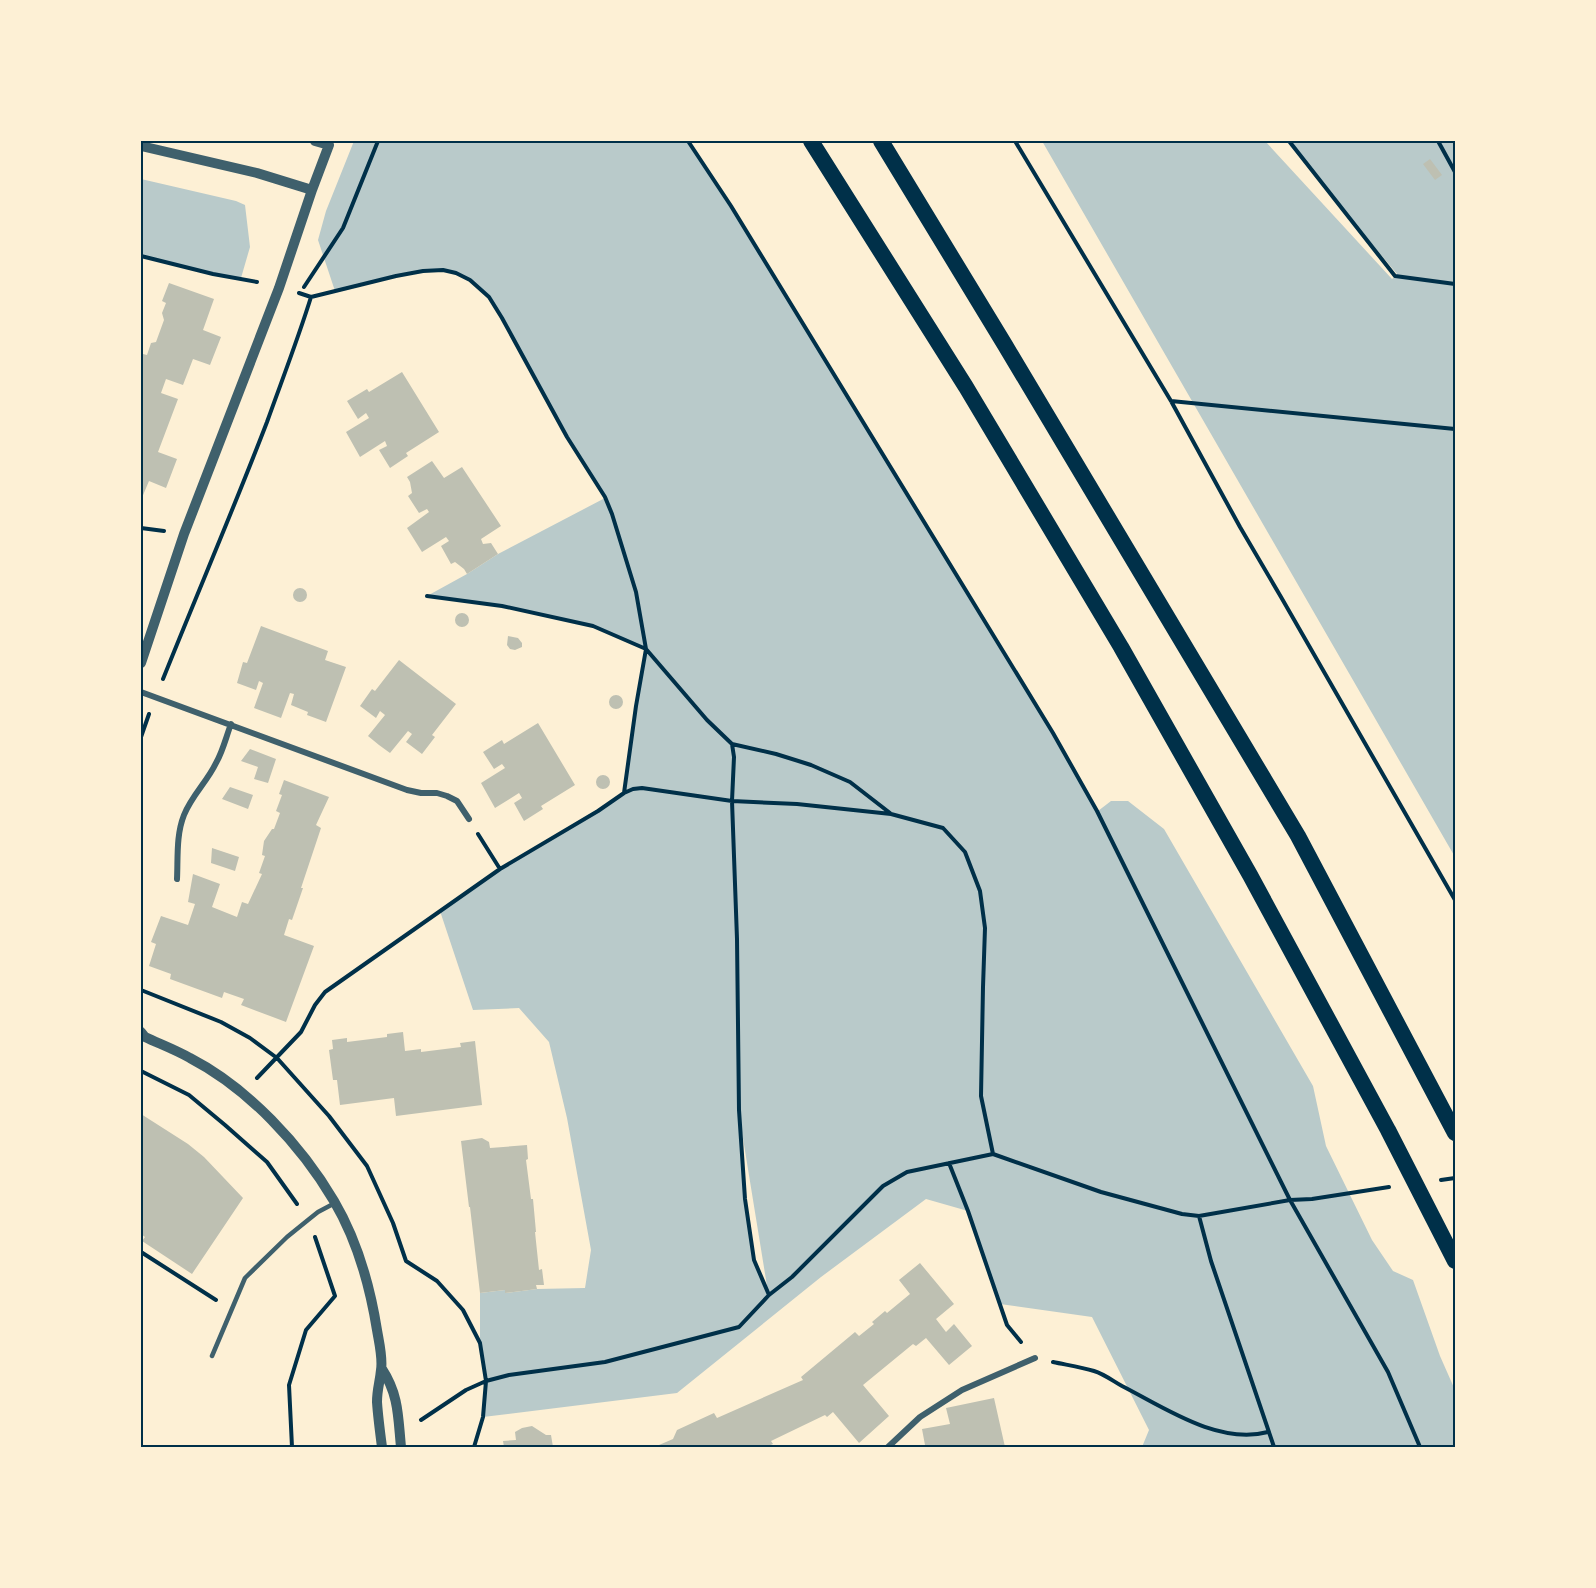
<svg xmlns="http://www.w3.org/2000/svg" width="1596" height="1588" font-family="Helvetica,sans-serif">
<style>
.green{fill:#b9caca;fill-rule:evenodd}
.building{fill:#bec0b2}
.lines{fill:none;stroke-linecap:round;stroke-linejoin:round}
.path{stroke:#003049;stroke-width:4}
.service{stroke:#3f606c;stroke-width:4.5}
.minor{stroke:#3f606c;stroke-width:6}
.tertiary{stroke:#3f606c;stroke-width:10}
.trunk{stroke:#003049;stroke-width:16}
.neatline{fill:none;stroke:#003049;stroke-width:2}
</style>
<rect width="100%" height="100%" fill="#fdf0d5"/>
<path class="green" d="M 354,141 L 688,141 L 731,206 L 1053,733 L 1098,811 L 1111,801 L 1128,801 L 1164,829 L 1313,1086 L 1326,1146 L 1372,1240 L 1393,1271 L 1413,1280 L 1440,1356 L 1455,1390 L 1455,1447 L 1142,1447 L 1149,1430 L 1092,1317 L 1000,1304 L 968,1211 L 926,1199 L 821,1277 L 677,1393 L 483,1417 L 486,1381 L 480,1343 L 480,1293 L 505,1290 L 505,1293 L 537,1289 L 585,1288 L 591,1250 L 567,1118 L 549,1042 L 519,1008 L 473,1010 L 440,911 L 500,869 L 624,793 L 646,649 L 593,626 L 502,606 L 427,596 L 467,574 L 498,554 L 605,498 L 567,437 L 489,297 L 470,280 L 443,270 L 423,271 L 335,291 L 318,240 L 326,211 ZM 740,1120 L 768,1292 L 754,1260 L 745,1199 Z
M 1042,141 L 1265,141 L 1392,279 L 1397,274 L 1286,141 L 1455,141 L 1455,857 Z
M 141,179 L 236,201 L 245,205 L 250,247 L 241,278 L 213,274 L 141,256 Z"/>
<path class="building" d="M 1430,159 L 1442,175 L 1435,180 L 1423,164 Z
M 169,283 L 214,299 L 203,330 L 221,337 L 210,365 L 193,359 L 183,385 L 166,379 L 161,393 L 178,399 L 158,452 L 177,459 L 166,488 L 149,481 L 141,500 L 141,360 L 143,354 L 147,355 L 151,343 L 156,342 L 164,320 L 162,313 L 166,303 L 162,301 Z
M 402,372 L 439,432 L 406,453 L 408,456 L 390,468 L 379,450 L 387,446 L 385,441 L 360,457 L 346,432 L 369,418 L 366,413 L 358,419 L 347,401 L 367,389 L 369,392 Z
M 432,461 L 444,478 L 462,467 L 501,526 L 481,539 L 483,544 L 491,543 L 498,554 L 467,574 L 464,569 L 455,562 L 451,564 L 441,546 L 449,541 L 446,537 L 422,552 L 407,528 L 429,512 L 427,509 L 419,513 L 408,496 L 412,493 L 410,482 L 407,477 Z
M293 595a7 7 0 1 1 14 0a7 7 0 1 1-14 0Z
M455 620a7 7 0 1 1 14 0a7 7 0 1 1-14 0Z
M 261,626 L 328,651 L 325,660 L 346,667 L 326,722 L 307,715 L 308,712 L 291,705 L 294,694 L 290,693 L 281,718 L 254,708 L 263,683 L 259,681 L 256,690 L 237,683 L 243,662 L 247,663 Z
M 508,636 L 518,638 L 522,643 L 522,647 L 515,650 L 510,649 L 507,645 Z
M 399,660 L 456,704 L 432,735 L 435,737 L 422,754 L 406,742 L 412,734 L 408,731 L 390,753 L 379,745 L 368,736 L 385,715 L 380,711 L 376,718 L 360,706 L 372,689 L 375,691 Z
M609 702a7 7 0 1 1 14 0a7 7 0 1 1-14 0Z
M 538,723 L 575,785 L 541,806 L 543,809 L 524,821 L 514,803 L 522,798 L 519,793 L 495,808 L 481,783 L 505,768 L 502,764 L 494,769 L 483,752 L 502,740 L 504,744 Z
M 250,749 L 276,759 L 268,783 L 254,779 L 258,767 L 241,761 Z
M596 782a7 7 0 1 1 14 0a7 7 0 1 1-14 0Z
M 284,780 L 329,797 L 316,825 L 321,828 L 301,888 L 303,888 L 292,920 L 289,919 L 284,935 L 314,946 L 286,1022 L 241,1005 L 244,999 L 224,992 L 222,998 L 170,979 L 171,974 L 149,966 L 156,944 L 151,942 L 161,916 L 188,925 L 195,904 L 188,902 L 193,874 L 220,884 L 212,907 L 237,917 L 242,902 L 248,904 L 262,874 L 259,873 L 265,856 L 262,855 L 264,841 L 272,829 L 274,829 L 280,813 L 276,811 L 282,795 L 279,794 Z
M 230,787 L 253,795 L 248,809 L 222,799 Z
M 212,848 L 239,857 L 235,871 L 211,863 Z
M 403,1032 L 405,1051 L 421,1049 L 421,1052 L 461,1047 L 460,1043 L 475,1041 L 482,1105 L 396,1116 L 394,1098 L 340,1105 L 337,1080 L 333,1080 L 329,1050 L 333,1049 L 332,1040 L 347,1038 L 347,1042 L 387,1037 L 387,1034 Z
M 141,1114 L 188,1144 L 204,1157 L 243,1198 L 192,1274 L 142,1241 L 145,1237 L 141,1234 Z
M 482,1138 L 489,1142 L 490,1148 L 527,1145 L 528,1159 L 526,1160 L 531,1199 L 533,1199 L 536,1232 L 535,1232 L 539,1270 L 542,1269 L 544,1285 L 536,1285 L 537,1289 L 505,1293 L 505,1290 L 480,1293 L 470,1207 L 469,1207 L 461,1141 Z
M 920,1263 L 954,1304 L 936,1319 L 946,1332 L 954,1324 L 972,1346 L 949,1365 L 926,1338 L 916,1346 L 913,1344 L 863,1385 L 889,1416 L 859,1443 L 833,1412 L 827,1417 L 825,1415 L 771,1441 L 773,1444 L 766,1447 L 756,1447 L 756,1446 L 753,1447 L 660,1447 L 659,1445 L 673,1439 L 677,1430 L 714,1413 L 717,1418 L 803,1380 L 801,1377 L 855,1332 L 859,1336 L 874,1324 L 872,1322 L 885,1311 L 887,1313 L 910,1294 L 899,1280 Z
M 994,1398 L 1005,1447 L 918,1447 L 918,1446 L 925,1445 L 922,1429 L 950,1424 L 946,1408 Z
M 532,1426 L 546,1435 L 551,1435 L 553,1447 L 504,1447 L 503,1441 L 516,1440 L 515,1432 L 522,1428 Z"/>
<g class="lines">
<path class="path" d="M 688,141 L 731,206 L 1053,733 L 1097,811 L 1290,1200 L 1388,1372 L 1420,1447
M 1015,141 L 1171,401 L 1240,527 L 1281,597 L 1455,900
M 1289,141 L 1395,276 L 1455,284
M 1438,141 L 1455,172
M 141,256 L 213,274 L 257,282
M 304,287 L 343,228 L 378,141
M 1171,401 L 1455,429
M 141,528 L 164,531
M 427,596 L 502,606 L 593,626 L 646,649 L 707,720 L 732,744 L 776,754 L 811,765 L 850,782 L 890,813
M 163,679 C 197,594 234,508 267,422 C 282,380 298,339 311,297
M 141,737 L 149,714
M 732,744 L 734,757 L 732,801 L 737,939 L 739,1110 L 745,1199 L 754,1260 L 769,1295
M 624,793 L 633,789 L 642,788 L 732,801 L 797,804 L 891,814 L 943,828 L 965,852 L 980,891 L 985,928 L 983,987 L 981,1096 L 993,1154
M 478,834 L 500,869
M 141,990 L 221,1022 L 250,1038 L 277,1058 L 329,1116 L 367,1166 L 393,1223 L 406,1261 L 437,1281 L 463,1310 L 480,1343 L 486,1381 L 483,1417 L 474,1447
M 141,1071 L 189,1095 L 225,1125 L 267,1162 L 297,1204
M 257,1078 L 301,1032 L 315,1005 L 325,992 L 500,869 L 598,811 L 624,793 L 636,706 L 646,649 L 636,592 L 612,514 L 605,497 L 567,437 L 502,318 L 489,297 L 470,280 L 456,273 L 443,270 L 423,271 L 396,276 L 311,297 L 299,293
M 949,1163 L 968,1211 L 1007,1325 L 1021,1342
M 1441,1180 L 1455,1178
M 1199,1216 L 1211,1261 L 1274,1447
M 141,1252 L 216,1300
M 1053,1362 C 1067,1365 1081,1367 1094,1371 C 1104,1374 1113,1381 1122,1386 C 1165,1408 1218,1445 1268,1432
M 421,1420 L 466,1390 L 486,1381 L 509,1375 L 605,1362 L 739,1327 L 769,1295 L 792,1277 L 883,1186 L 907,1172 L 993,1154 L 1101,1192 L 1182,1214 L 1199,1216 L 1290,1200 L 1312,1199 L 1389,1187
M 292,1447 L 289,1385 L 306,1330 L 335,1296 L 315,1237"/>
<path class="service" d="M 212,1356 L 245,1278 L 287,1237 L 308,1220 L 318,1212 L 335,1203"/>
<path class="minor" d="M 141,692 L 407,790 L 421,793 L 437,793 L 447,796 L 457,801 L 469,819
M 177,879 C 178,858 176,835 184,815 C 192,795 207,782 216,763 C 223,751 226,737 231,724
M 888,1447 L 920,1417 L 962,1390 L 1035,1358"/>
<path class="tertiary" d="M 141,146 L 257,173 L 312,190
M 141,663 L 184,534 L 279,288 L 312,190 L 329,145 L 315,141
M 141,1032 L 145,1037 C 160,1044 176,1050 190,1058 C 248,1088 301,1145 334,1201 C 357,1240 370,1286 377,1330 C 379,1342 383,1358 381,1370 C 380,1382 377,1389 377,1402 C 378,1417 380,1432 382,1447
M 382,1369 C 399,1395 398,1417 401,1447"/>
<path class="trunk" d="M 811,141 L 966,387 L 1121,647 L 1250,875 L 1388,1130 L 1455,1261
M 881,141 L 1005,345 L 1298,836 L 1455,1133"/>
</g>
<rect width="1596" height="1588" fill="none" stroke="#fdf0d5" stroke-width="285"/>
<rect x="142" y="142" width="1312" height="1304" class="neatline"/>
</svg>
